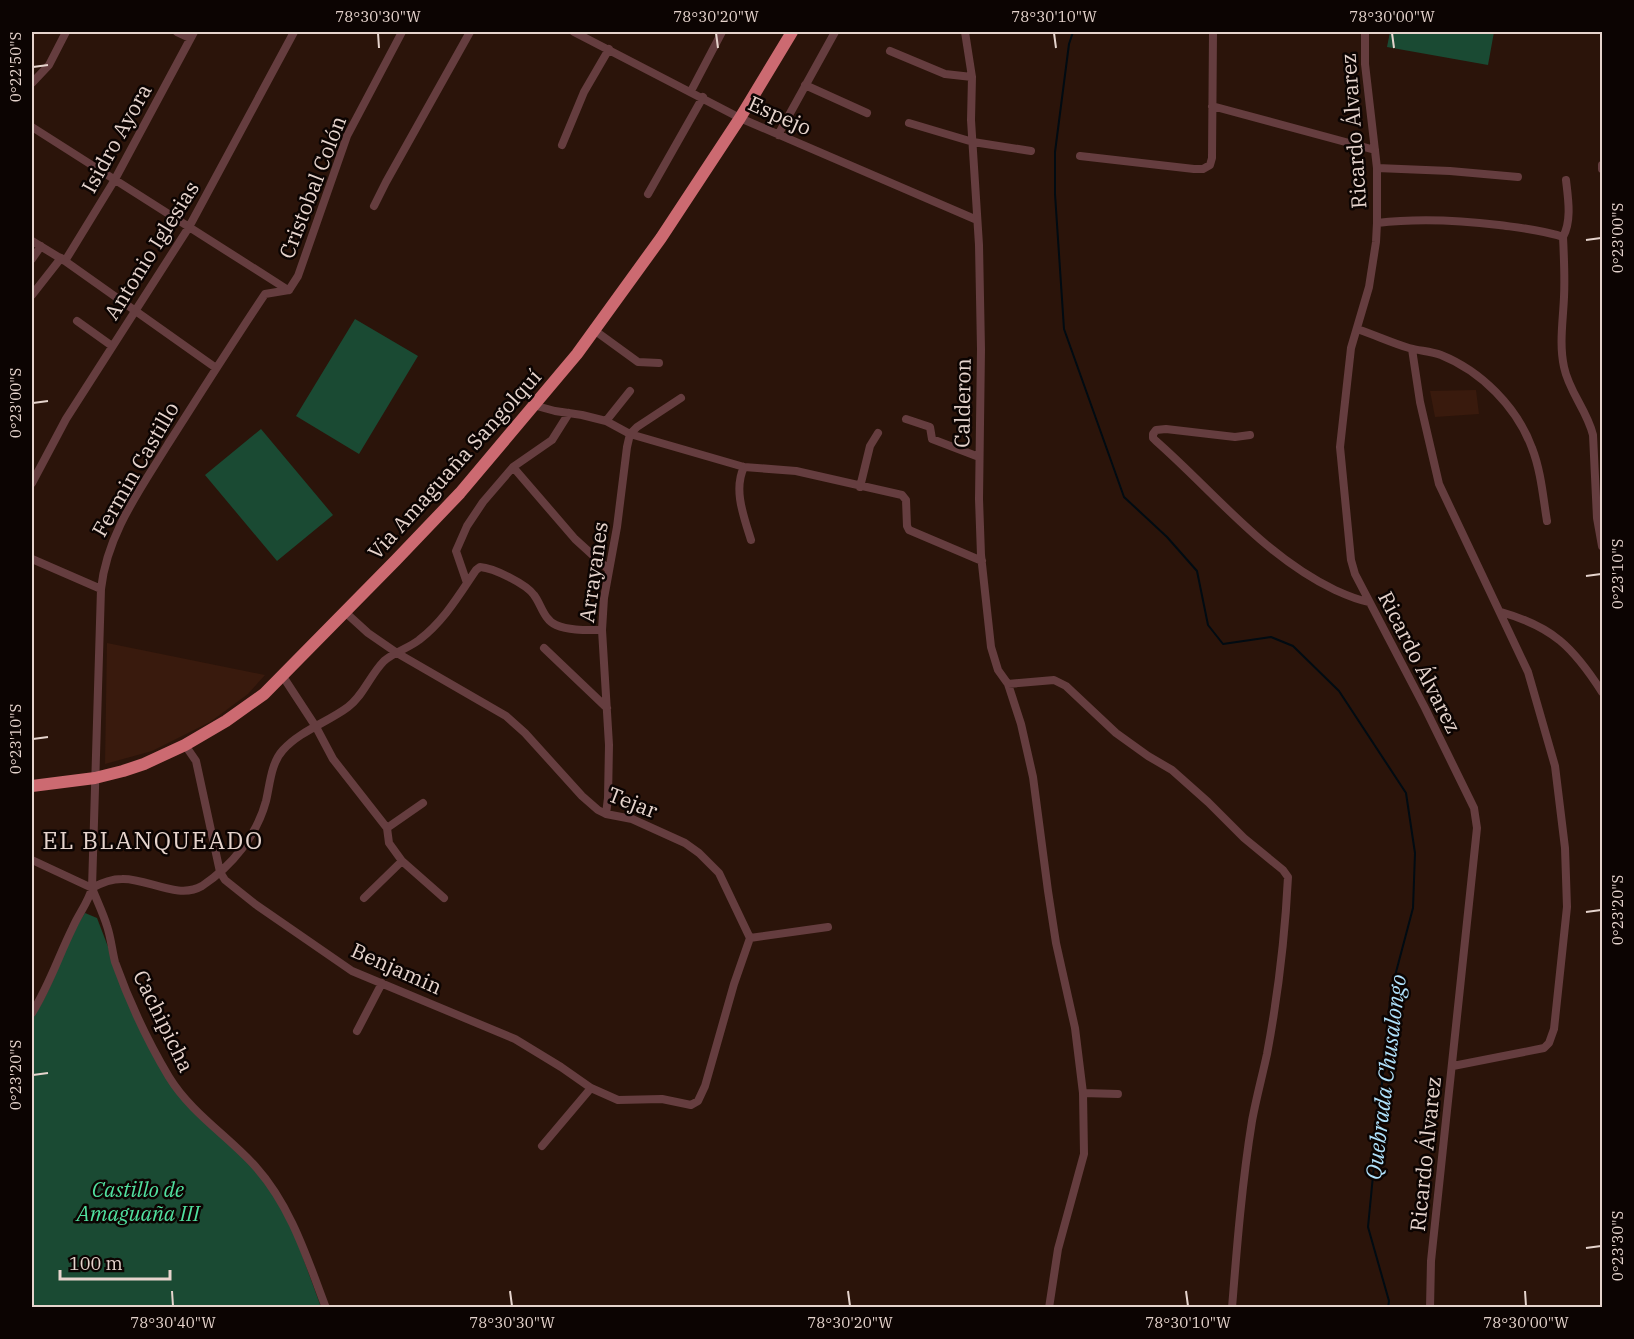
<svg xmlns="http://www.w3.org/2000/svg" width="1634" height="1339" font-family="'IBM Plex Serif',serif">
<style>
.built{fill:#391a0d}
.green{fill:#1a4a33}
.lines{fill:none;stroke-linecap:round;stroke-linejoin:round}
.stream{stroke:#010b12;stroke-width:2}
.minor{stroke:#653d3f;stroke-width:8}
.highway{stroke:#cc6a71;stroke-width:12}
.ticks{fill:none;stroke:#e6d4cd;stroke-width:2}
.labels{text-anchor:middle;dominant-baseline:central;stroke-width:5;stroke-linejoin:round;paint-order:stroke}
.street-label{font-size:21px;fill:#e6d4cd;stroke:#0c0402}
.park-label{font-size:21px;font-style:italic;fill:#51e09f;stroke:#0c0402}
.water-label{font-size:22px;font-style:italic;fill:#b0e1fb;stroke:#0c0402}
.quarter-label{font-size:24px;letter-spacing:1.5px;fill:#e6d4cd;stroke:#0c0402}
.neatline{fill:none;stroke:#e6d4cd;stroke-width:2}
.ticks-label{font-size:15px;text-anchor:middle;fill:#e6d4cd}
</style>
<rect width="100%" height="100%" fill="#2b140a"/>
<path class="built" d="M 1476,390 L 1479,414 L 1435,417 L 1430,391 Z
M 107,643 L 265,675 L 248,694 L 210,722 L 152,751 L 105,764 Z"/>
<path class="green" d="M 1390,32 L 1494,32 L 1488,65 L 1387,47 Z
M 355,319 L 418,356 L 359,454 L 296,416 Z
M 261,429 L 333,515 L 277,561 L 205,475 Z
M 85,913 L 97,918 L 115,965 L 169,1083 L 253,1167 L 276,1199 L 291,1225 L 321,1307 L 32,1307 L 32,1019 C 55,987 63,946 85,913 Z"/>
<g class="lines">
<path class="stream" d="M 1073,32 L 1069,44 L 1055,152 L 1055,194 L 1064,329 L 1124,497 L 1167,537 L 1197,571 L 1208,625 L 1223,644 L 1271,637 L 1293,646 L 1339,691 L 1406,793 L 1415,853 L 1413,908 L 1391,991 L 1368,1227 L 1389,1301 L 1388,1308"/>
<path class="minor" d="M 177,32 L 190,38
M 574,32 L 740,118 L 977,220
M 965,32 L 972,77 L 971,120 L 979,245 L 981,349 L 979,499 L 981,555 L 991,647 L 998,670 L 1008,684 L 1054,680 L 1066,686 L 1116,733 L 1148,756 L 1172,770 L 1208,802 L 1244,838 L 1283,870 L 1288,877 C 1285,937 1278,995 1267,1054 C 1262,1077 1256,1099 1252,1121 C 1242,1183 1237,1245 1232,1308
M 1365,32 L 1365,64 L 1377,168 L 1377,223 L 1376,242 L 1369,287 L 1351,348 L 1340,447 L 1351,560 L 1355,574 L 1425,708 L 1474,808 L 1477,828 L 1431,1261 L 1430,1308
M 890,51 L 945,74 L 972,77
M 32,83 L 49,65 L 66,32
M 805,85 L 867,113
M 691,91 L 722,32
M 1212,106 L 1375,150
M 909,123 L 973,142 L 1031,151
M 32,127 L 288,290
M 778,135 L 835,32
M 562,145 L 584,92 L 609,49
M 1080,156 L 1194,169 L 1203,169 L 1210,165 L 1212,158 L 1213,32
M 1377,168 L 1450,171 L 1518,177
M 1602,169 L 1602,165
M 648,194 L 703,97
M 374,206 L 386,182 L 470,32
M 1377,223 C 1418,218 1458,220 1499,225 C 1521,228 1543,230 1563,237 C 1564,257 1565,277 1564,297 C 1563,321 1559,344 1564,367 C 1569,392 1587,410 1593,435 L 1597,518 L 1602,546
M 1563,237 C 1572,220 1568,198 1566,180
M 32,241 L 65,261 L 216,368
M 32,259 L 41,246
M 65,261 L 114,181 L 194,32
M 289,290 L 265,294 C 232,343 200,394 168,444 C 140,490 107,534 101,589 L 92,888 C 97,901 103,913 107,926 C 111,938 112,950 115,962 C 129,1001 148,1042 169,1077 C 191,1113 228,1136 255,1166 C 291,1206 307,1258 326,1308
M 289,290 L 298,276 L 347,136 L 402,32
M 32,295 L 61,258
M 77,321 L 112,346
M 1357,329 C 1375,335 1392,343 1409,348 C 1420,351 1431,351 1441,355 C 1481,371 1517,407 1532,448 C 1541,471 1543,497 1547,521
M 594,330 L 638,362 L 659,363
M 1412,349 L 1420,402 L 1439,484 L 1528,672 L 1555,766 L 1565,848 L 1567,907 L 1554,1029 L 1549,1043 L 1544,1048 L 1453,1066
M 533,405 L 555,411 L 582,415 L 606,421 L 630,434 L 744,467 L 796,471 L 902,495 L 906,500 L 907,526 L 909,530 L 982,561
M 906,419 L 930,427 L 932,439 L 979,457
M 606,421 L 630,391
M 1250,435 L 1235,437 L 1166,429 L 1156,430 L 1153,434 L 1153,438 L 1156,441 C 1214,492 1264,556 1335,590 C 1346,595 1357,600 1369,602
M 513,467 L 575,539 L 608,569
M 744,467 C 733,490 744,517 751,540
M 32,483 L 66,419 L 189,227 L 294,32
M 860,487 L 870,446 L 878,433
M 32,559 L 101,589
M 467,583 L 456,551 L 467,526 L 483,502 L 513,467 L 552,440 L 569,413
M 1501,612 C 1553,627 1573,647 1602,692
M 544,648 L 607,708
M 282,675 L 316,727 L 333,759 L 387,828 L 389,843 L 402,861 L 444,898
M 1008,684 L 1021,724 L 1033,777 L 1048,891 L 1056,943 L 1075,1028 L 1083,1093 L 1084,1154 L 1058,1249 L 1049,1308
M 185,745 L 196,761 L 220,872 L 225,880 L 255,904 L 352,971 L 515,1039 L 561,1067 L 591,1088 L 618,1100 L 662,1099 L 691,1105 L 698,1101 L 705,1086 L 734,984 L 750,938 L 719,873 L 699,853 L 685,843 L 632,819 L 606,814 L 598,810 L 582,796 L 525,733 L 506,716 L 397,653 L 368,633 L 345,612
M 606,814 L 608,798 L 609,745 L 602,630 L 604,598 L 617,527 L 627,447 L 630,434 L 637,427 L 681,398
M 387,828 L 423,803
M 32,860 L 92,888
M 364,898 L 402,861
M 750,938 L 828,927
M 32,1013 C 49,986 59,955 73,927 C 79,913 88,903 92,888 C 101,883 111,879 122,879 C 147,878 178,900 202,886 C 232,866 257,835 266,801 C 270,784 271,763 283,750 C 300,731 328,722 348,707 C 364,695 370,675 384,661 C 394,652 409,648 419,640 C 444,621 459,595 476,570 L 480,567 C 494,568 526,584 534,595 C 541,604 544,620 556,625 C 570,631 587,630 602,630
M 357,1031 L 382,983
M 1083,1093 L 1118,1094
M 542,1146 L 591,1088"/>
<path class="highway" d="M 32,786 L 95,778 L 123,771 L 144,764 L 185,745 L 226,721 L 264,694 L 396,560 L 460,493 L 577,354 L 661,238 L 740,118 L 792,32"/>
</g>
<path class="ticks" d="M 378,33 L 379,48M 716,33 L 718,48M 1054,33 L 1056,48M 1392,33 L 1394,48M 33,67 L 48,65M 1586,240 L 1601,238M 33,403 L 48,401M 1586,576 L 1601,574M 33,739 L 48,737M 1586,912 L 1601,910M 33,1075 L 48,1073M 1586,1248 L 1601,1246M 172,1291 L 173,1306M 510,1291 L 512,1306M 848,1291 L 850,1306M 1186,1291 L 1188,1306M 1525,1291 L 1526,1306"/>
<g class="labels">
<g class="street-label">
<text transform="translate(780 115) rotate(24)">Espejo</text>
<text transform="translate(1353 131) rotate(-94)">Ricardo Álvarez</text>
<text transform="translate(116 138) rotate(-61)">Isidro Ayora</text>
<text transform="translate(312 187) rotate(-69)">Cristobal Colón</text>
<text transform="translate(151 250) rotate(-58)">Antonio Iglesias</text>
<text transform="translate(962 403) rotate(-89)">Calderon</text>
<text transform="translate(454 464) rotate(-48)">Via Amaguaña Sangolquí</text>
<text transform="translate(135 469) rotate(-60)">Fermin Castillo</text>
<text transform="translate(593 572) rotate(-82)">Arrayanes</text>
<text transform="translate(1420 662) rotate(63)">Ricardo Álvarez</text>
<text transform="translate(633 802) rotate(21)">Tejar</text>
<text transform="translate(397 968) rotate(24)">Benjamin</text>
<text transform="translate(164 1021) rotate(64)">Cachipicha</text>
<text transform="translate(1425 1154) rotate(-84)">Ricardo Álvarez</text>
</g>
<g class="park-label">
<text x="138" y="1189">Castillo de<tspan x="138" dy="24">Amaguaña III</tspan></text>
</g>
<g class="water-label">
<text transform="translate(1385 1077) rotate(-83)">Quebrada Chusalongo</text>
</g>
<g class="quarter-label">
<text x="153" y="840">EL BLANQUEADO</text>
</g>
</g>
<rect width="1634" height="1339" fill="none" stroke="#0c0402" stroke-width="66"/>
<path d="M60 1270v9h110v-9" fill="none" stroke="#e6d4cd" stroke-width="3"/>
<text x="69" y="1270" font-size="18" fill="#e6d4cd" stroke="#0c0402" stroke-width="4.5" paint-order="stroke">100 m</text>
<rect x="33" y="33" width="1568" height="1273" class="neatline"/>
<g class="ticks-label">
<text x="378" y="22">78°30'30"W</text>
<text x="716" y="22">78°30'20"W</text>
<text x="1054" y="22">78°30'10"W</text>
<text x="1392" y="22">78°30'00"W</text>
<text transform="translate(16 67) rotate(-90)" y="5">0°22'50"S</text>
<text transform="translate(1618 238) rotate(-90)" y="5">0°23'00"S</text>
<text transform="translate(16 403) rotate(-90)" y="5">0°23'00"S</text>
<text transform="translate(1618 574) rotate(-90)" y="5">0°23'10"S</text>
<text transform="translate(16 739) rotate(-90)" y="5">0°23'10"S</text>
<text transform="translate(1618 910) rotate(-90)" y="5">0°23'20"S</text>
<text transform="translate(16 1075) rotate(-90)" y="5">0°23'20"S</text>
<text transform="translate(1618 1246) rotate(-90)" y="5">0°23'30"S</text>
<text x="173" y="1328">78°30'40"W</text>
<text x="512" y="1328">78°30'30"W</text>
<text x="850" y="1328">78°30'20"W</text>
<text x="1188" y="1328">78°30'10"W</text>
<text x="1526" y="1328">78°30'00"W</text>
</g>
</svg>
